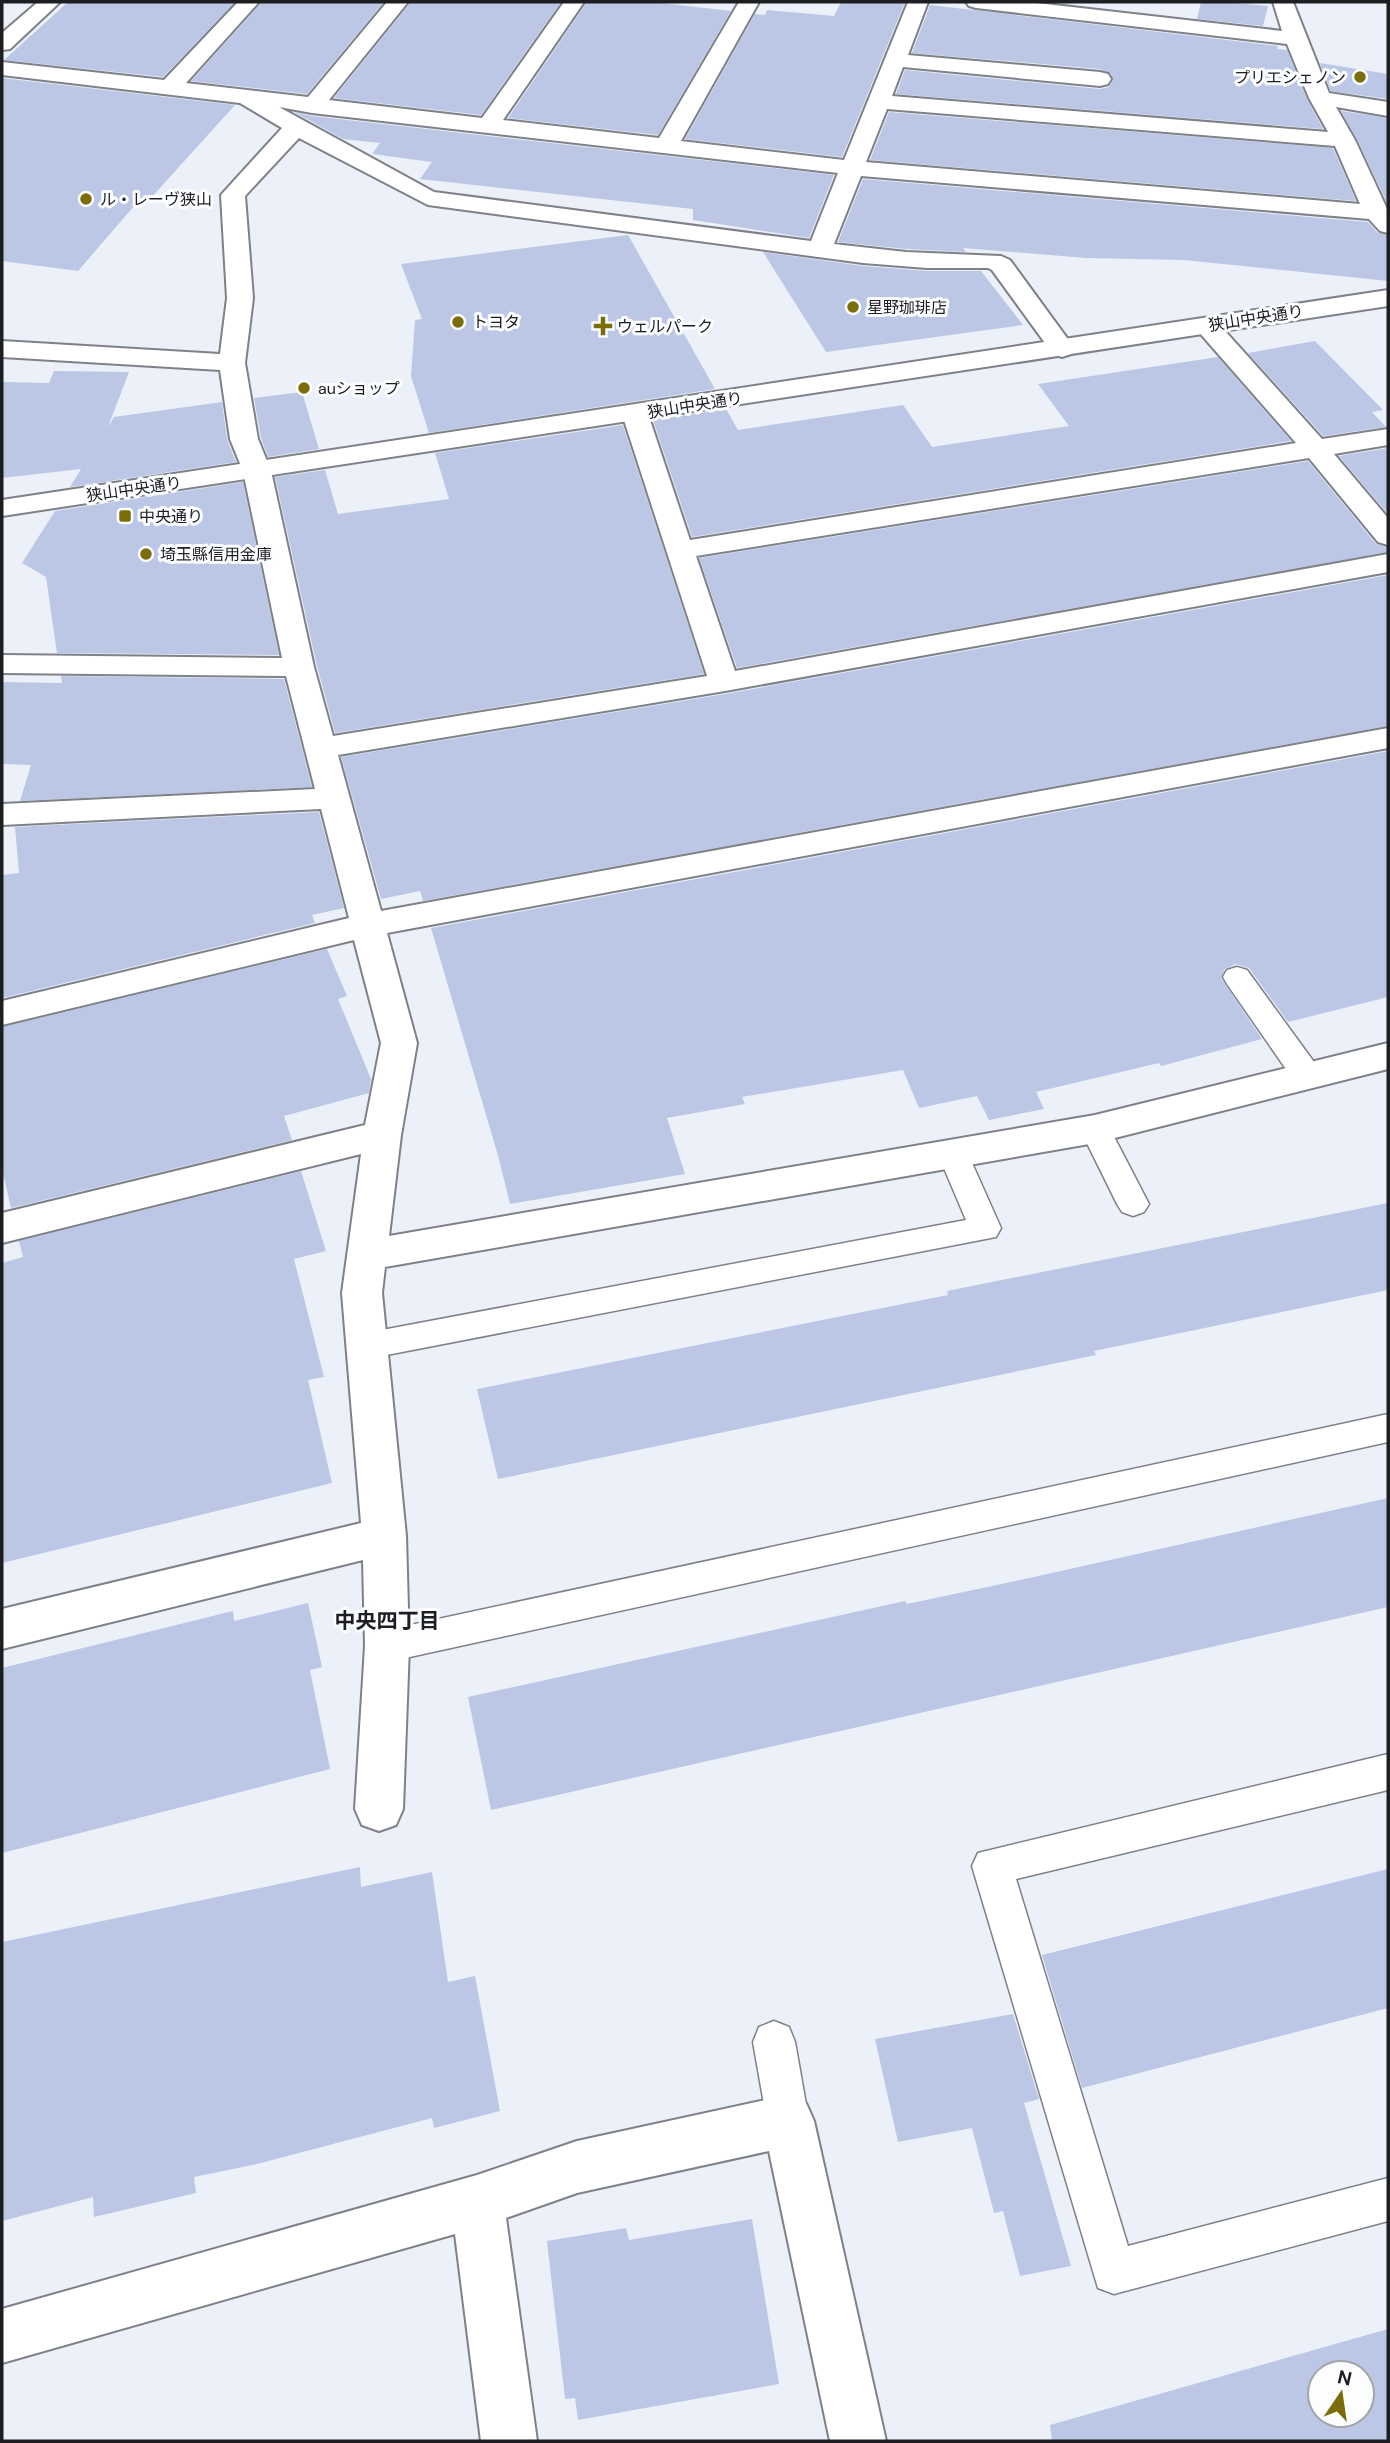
<svg xmlns="http://www.w3.org/2000/svg" width="1390" height="2443" font-family="'DM Sans','Noto Sans JP',sans-serif">
<style>
.building{fill:#bbc7e5;fill-rule:evenodd}
.lines{fill:none;stroke-linecap:round;stroke-linejoin:round}
.service-casing{stroke:#7e8188;stroke-width:3}
.minor-casing{stroke:#7e8188;stroke-width:4}
.tertiary-casing{stroke:#7e8188;stroke-width:4}
.service{fill:#fff;fill-rule:evenodd}
.minor{fill:#fff;fill-rule:evenodd}
.tertiary{fill:#fff;fill-rule:evenodd}
.poi-dot{fill:#7b6e0a;stroke:#fcfdfe;stroke-width:2.5}
.labels{text-anchor:middle;dominant-baseline:central;stroke-width:6;stroke-linejoin:round;paint-order:stroke}
.far-poi-label{font-size:16px;fill:#1d1e21;stroke:#fcfdfe;text-anchor:start}
.far-street-label{font-size:16px;fill:#1d1e21;stroke:#fcfdfe}
.neighbourhood-label{font-size:21px;font-weight:bold;fill:#1d1e21;stroke:#fcfdfe}
</style>
<rect width="100%" height="100%" fill="#ecf0f8"/>
<path class="building" d="M 68,2 L 235,2 L 163,77 L 4,60 Z
M 262,2 L 384,2 L 307,94 L 191,81 Z
M 411,2 L 561,2 L 481,115 L 334,98 Z
M 587,2 L 653,2 L 731,11 L 658,135 L 508,118 Z
M 841,2 L 905,2 L 842,157 L 685,139 L 755,14 L 765,15 L 767,10 L 834,16 Z
M 1201,2 L 1226,2 L 1268,6 L 1263,26 L 1197,19 Z
M 930,5 L 1278,46 L 1277,49 L 1287,50 L 1307,99 L 1323,129 L 896,94 L 905,70 L 1100,89 L 1109,87 L 1113,80 L 1110,73 L 1100,69 L 912,53 Z
M 1320,63 L 1388,74 L 1388,99 L 1331,91 Z
M 2,78 L 235,105 L 150,199 L 141,198 L 78,271 L 2,261 Z
M 1341,111 L 1388,118 L 1388,205 L 1357,139 Z
M 294,112 L 312,116 L 834,175 L 809,238 L 693,220 L 693,209 L 420,179 L 432,162 L 372,154 L 380,143 L 343,139 Z
M 889,112 L 1333,148 L 1356,201 L 870,160 Z
M 863,179 L 1368,222 L 1378,233 L 1388,235 L 1388,281 L 1184,260 L 1086,258 L 963,248 L 966,252 L 906,249 L 838,242 Z
M 628,235 L 715,389 L 429,433 L 411,376 L 415,320 L 422,319 L 401,264 Z
M 763,252 L 863,266 L 927,271 L 981,271 L 1023,325 L 826,352 Z
M 1315,341 L 1383,410 L 1372,412 L 1386,427 L 1323,436 L 1248,353 Z
M 1218,357 L 1291,441 L 692,537 L 653,420 L 726,409 L 738,430 L 903,405 L 932,447 L 1069,426 L 1038,384 Z
M 54,371 L 129,372 L 108,427 L 114,417 L 222,402 L 227,439 L 236,462 L 70,487 L 81,469 L 2,478 L 2,382 L 49,383 Z
M 302,392 L 319,449 L 268,457 L 261,438 L 254,398 Z
M 623,425 L 704,674 L 335,733 L 317,666 L 275,477 L 325,470 L 338,514 L 449,499 L 435,453 Z
M 1388,448 L 1388,514 L 1339,456 Z
M 1308,461 L 1376,544 L 1388,547 L 1388,552 L 737,668 L 699,558 Z
M 243,482 L 279,655 L 57,653 L 46,577 L 22,563 L 55,511 Z
M 1388,575 L 1388,726 L 423,901 L 420,891 L 381,899 L 341,757 L 725,694 Z
M 61,676 L 284,679 L 312,787 L 20,801 L 31,765 L 2,764 L 2,682 L 62,683 Z
M 1388,751 L 1388,997 L 1288,1022 L 1249,968 L 1236,964 L 1225,969 L 1221,978 L 1262,1039 L 1161,1066 L 1159,1063 L 1036,1092 L 1044,1109 L 989,1120 L 977,1096 L 919,1108 L 903,1070 L 742,1097 L 745,1104 L 667,1118 L 685,1174 L 510,1204 L 499,1159 L 431,928 Z
M 319,812 L 344,908 L 312,915 L 315,923 L 2,998 L 2,875 L 19,873 L 15,827 Z
M 327,949 L 347,996 L 338,999 L 371,1079 L 369,1093 L 284,1116 L 292,1140 L 11,1208 L 2,1169 L 2,1027 Z
M 301,1171 L 326,1251 L 294,1259 L 324,1377 L 308,1380 L 332,1483 L 2,1563 L 2,1263 L 23,1257 L 19,1241 Z
M 1388,1203 L 1388,1290 L 1094,1351 L 1096,1355 L 498,1479 L 477,1389 L 948,1295 L 947,1291 Z
M 1388,1498 L 1388,1607 L 491,1810 L 468,1697 L 905,1601 L 907,1604 L 1034,1577 Z
M 308,1603 L 322,1667 L 310,1670 L 330,1769 L 2,1853 L 2,1668 L 233,1611 L 234,1621 Z
M 360,1867 L 361,1887 L 432,1872 L 448,1982 L 475,1976 L 500,2111 L 434,2128 L 432,2118 L 257,2164 L 194,2177 L 196,2193 L 94,2217 L 93,2197 L 2,2221 L 2,1942 Z
M 1388,1869 L 1388,2008 L 1082,2088 L 1042,1955 Z
M 1013,2014 L 1039,2099 L 1024,2103 L 1071,2266 L 1020,2276 L 1003,2211 L 994,2213 L 972,2128 L 898,2142 L 875,2039 Z
M 752,2219 L 779,2384 L 578,2420 L 575,2398 L 565,2399 L 547,2241 L 626,2228 L 629,2240 Z
M 1388,2329 L 1388,2441 L 1052,2441 L 1050,2425 ZM 1320,2373 L 1362,2373 L 1362,2415 L 1320,2415 Z"/>
<g class="lines">
<g class="service-casing">
<path id="service" d="M 1237,967 L 1247,970 L 1319,1069 L 1323,1077 L 1319,1085 L 1308,1088 L 1297,1085 L 1227,984 L 1223,977 L 1227,970 Z
M 1095,1118 L 1106,1121 L 1110,1129 L 1149,1204 L 1144,1212 L 1133,1216 L 1122,1212 L 1117,1204 L 1080,1129 L 1084,1121 Z
M 953,1143 L 964,1146 L 968,1154 L 1001,1228 L 996,1237 L 366,1359 L 354,1355 L 350,1346 L 354,1337 L 366,1333 L 966,1220 L 938,1154 L 942,1146 Z
M 1388,1414 L 1388,1442 L 387,1662 L 374,1657 L 369,1646 L 374,1635 L 387,1630 Z
M 1388,1754 L 1388,1790 L 1016,1879 L 1128,2246 L 1388,2178 L 1388,2221 L 1114,2294 L 1098,2288 L 972,1866 L 978,1853 Z
M 774,2021 L 789,2027 L 795,2042 L 809,2121 L 803,2136 L 788,2142 L 773,2136 L 767,2121 L 753,2042 L 759,2027 Z"/>
</g>
<g class="minor-casing">
<path id="minor" d="M 38,2 L 60,2 L 10,49 L 2,50 L 2,33 Z
M 238,2 L 259,2 L 186,83 L 308,97 L 387,2 L 408,2 L 329,100 L 482,118 L 564,2 L 584,2 L 503,120 L 659,138 L 739,2 L 759,2 L 681,141 L 844,160 L 908,2 L 928,2 L 908,55 L 1100,72 L 1108,74 L 1111,79 L 1108,84 L 1100,86 L 903,67 L 892,96 L 1328,132 L 1309,98 L 1287,44 L 976,8 L 969,6 L 966,2 L 1028,2 L 1282,31 L 1273,2 L 1293,2 L 1329,93 L 1388,102 L 1388,116 L 1336,107 L 1355,140 L 1388,211 L 1388,233 L 1380,231 L 1369,219 L 861,176 L 834,244 L 906,252 L 1001,256 L 1010,260 L 1075,349 L 1071,354 L 1062,357 L 1053,354 L 992,270 L 988,268 L 927,268 L 863,263 L 428,205 L 299,138 L 245,196 L 253,298 L 245,363 L 258,439 L 271,471 L 314,667 L 333,736 L 707,676 L 622,414 L 626,408 L 635,406 L 644,408 L 648,414 L 690,540 L 1296,443 L 1198,331 L 1194,326 L 1198,321 L 1207,318 L 1216,321 L 1322,439 L 1388,429 L 1388,445 L 1334,454 L 1388,518 L 1388,545 L 1378,542 L 1309,458 L 696,556 L 735,671 L 1388,554 L 1388,572 L 725,691 L 338,755 L 381,911 L 1388,728 L 1388,748 L 387,933 L 417,1043 L 401,1135 L 389,1236 L 1095,1115 L 1388,1043 L 1388,1069 L 1095,1143 L 385,1267 L 382,1293 L 406,1536 L 409,1646 L 403,1809 L 396,1825 L 379,1831 L 362,1825 L 355,1809 L 365,1646 L 363,1560 L 2,1649 L 2,1609 L 361,1523 L 342,1293 L 361,1154 L 2,1243 L 2,1213 L 365,1125 L 381,1043 L 354,940 L 2,1025 L 2,1001 L 349,918 L 321,809 L 2,825 L 2,804 L 315,789 L 286,676 L 2,673 L 2,655 L 282,658 L 243,471 L 230,439 L 220,370 L 2,357 L 2,341 L 220,354 L 227,298 L 221,195 L 282,128 L 240,103 L 2,75 L 2,62 L 164,80 ZM 279,107 L 312,113 L 838,173 L 811,241 L 434,192 ZM 887,109 L 1335,146 L 1360,204 L 866,162 Z
M 788,2095 L 806,2103 L 814,2121 L 886,2441 L 830,2441 L 769,2151 L 577,2193 L 506,2218 L 537,2441 L 481,2441 L 455,2234 L 2,2363 L 2,2309 L 477,2175 L 577,2141 Z"/>
</g>
<g class="tertiary-casing">
<path id="tertiary" d="M 1388,290 L 1388,306 L 2,516 L 2,500 Z"/>
</g>
<use href="#service" class="service"/>
<use href="#minor" class="minor"/>
<use href="#tertiary" class="tertiary"/>
</g>
<g class="poi-dot">
<circle cx="1360" cy="77" r="7"/>
<circle cx="86" cy="199" r="7"/>
<circle cx="853" cy="307" r="7"/>
<circle cx="458" cy="322" r="7"/>
<path d="M599.5 315.5h7v7h7v7h-7v7h-7v-7h-7v-7h7z"/>
<circle cx="304" cy="388" r="7"/>
<rect x="118" y="509" width="14" height="14" rx="3.5"/>
<circle cx="146" cy="554" r="7"/>
</g>
<g class="labels">
<g class="far-poi-label">
<text x="1346" y="77" text-anchor="end">プリエシェノン</text>
<text x="100" y="199">ル・レーヴ狭山</text>
<text x="867" y="307">星野珈琲店</text>
<text x="472" y="322">トヨタ</text>
<text x="617" y="326">ウェルパーク</text>
<text x="318" y="388">auショップ</text>
<text x="139" y="516">中央通り</text>
<text x="160" y="554">埼玉縣信用金庫</text>
</g>
<g class="far-street-label">
<text transform="translate(1256 318) rotate(-9)">狭山中央通り</text>
<text transform="translate(695 405) rotate(-9)">狭山中央通り</text>
<text transform="translate(134 489) rotate(-8)">狭山中央通り</text>
</g>
<g class="neighbourhood-label">
<text x="387" y="1621">中央四丁目</text>
</g>
</g>
<rect width="1390" height="2443" fill="none" stroke="#1d1e21" stroke-width="7"/>
<g transform="translate(1341 2394) rotate(13)"><circle r="33" fill="#fcfdfe" stroke="#a3a4a6" stroke-width="2"/>
<path d="M0-5L12 26L0 18L-12 26Z" fill="#7b6e0a"/>
<text y="-10" font-size="19" font-weight="bold" text-anchor="middle" fill="#1d1e21">N</text>
</g>
</svg>
